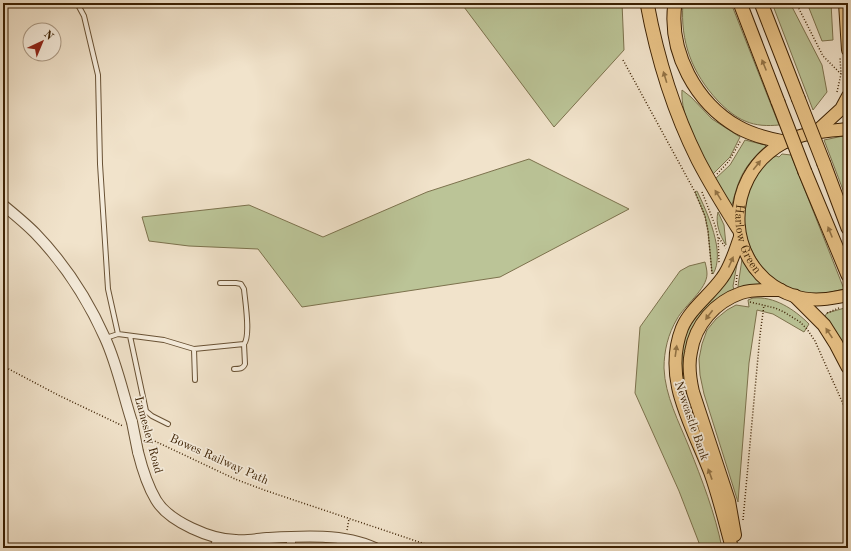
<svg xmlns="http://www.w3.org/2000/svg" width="851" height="551" font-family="'Old Standard TT',serif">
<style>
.green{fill:#bbc497;stroke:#7c724d}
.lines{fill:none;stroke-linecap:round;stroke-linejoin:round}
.service-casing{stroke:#695235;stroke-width:6}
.minor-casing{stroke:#695235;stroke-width:10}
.tertiary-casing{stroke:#695235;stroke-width:12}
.primary-casing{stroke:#3c2103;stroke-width:14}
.trunk-casing{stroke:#3c2103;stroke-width:15}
.path{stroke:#3c2103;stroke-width:1.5;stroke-dasharray:1 2;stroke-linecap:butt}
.service{stroke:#f6eddd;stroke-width:4}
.minor{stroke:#f6eddd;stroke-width:8}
.tertiary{stroke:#f6eddd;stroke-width:10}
.primary{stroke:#e8c286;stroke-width:12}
.trunk{stroke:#e8c286;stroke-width:13}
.tertiary-bridge-casing{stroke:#695235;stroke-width:12;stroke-linecap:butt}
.trunk-bridge-casing{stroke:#3c2103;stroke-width:15;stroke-linecap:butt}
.tertiary-bridge{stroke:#f6eddd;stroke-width:10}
.trunk-bridge{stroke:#e8c286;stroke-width:13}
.oneway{fill:#927244}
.labels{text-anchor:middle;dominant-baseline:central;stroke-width:3.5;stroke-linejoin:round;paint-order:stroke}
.street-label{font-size:12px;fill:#3c2103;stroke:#f6eddd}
</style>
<rect width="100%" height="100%" fill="#f1e3cb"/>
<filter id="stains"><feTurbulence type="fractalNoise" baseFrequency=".005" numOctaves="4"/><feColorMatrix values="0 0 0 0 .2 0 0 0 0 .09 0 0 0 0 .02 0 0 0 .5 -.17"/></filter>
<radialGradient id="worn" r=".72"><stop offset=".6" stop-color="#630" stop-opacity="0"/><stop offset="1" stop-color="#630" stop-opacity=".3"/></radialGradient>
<path class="green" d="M 461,3 L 622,3 L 624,50 L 554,127 Z
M 683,3 L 731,3 L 779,125 C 768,126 756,126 745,121 C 735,117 726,109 718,101 C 692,73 680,42 683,3 Z
M 772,3 L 790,3 L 822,65 L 827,92 L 813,110 Z
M 807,3 L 831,3 L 833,40 L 822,41 Z
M 682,90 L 691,97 L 712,119 L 740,137 L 730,157 L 713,174 C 700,152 680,116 682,90 Z
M 848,135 L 848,203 L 824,140 Z
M 745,140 L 765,145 L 766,146 C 744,166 739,177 732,205 L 730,204 L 715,179 L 730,165 Z
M 782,154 L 791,155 L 844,289 C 835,291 825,294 817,294 C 758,293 724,223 757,175 C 762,168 768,160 776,156 L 779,157 Z
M 529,159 L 629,209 L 500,277 L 302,307 L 258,249 L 189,246 L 149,241 L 142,217 L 249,205 L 323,237 L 427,192 Z
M 697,191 C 707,212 726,253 713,274 L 712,272 L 708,231 L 705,216 L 695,192 Z
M 718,212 L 724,225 L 726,245 C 720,236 715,223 718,212 Z
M 742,259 L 750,273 L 763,286 L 739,289 L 738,286 Z
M 705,262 C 706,266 707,270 707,274 C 707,289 684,306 677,319 C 668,334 664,351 664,368 C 665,396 679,422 689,447 C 702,480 715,513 722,548 L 701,548 L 679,491 L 635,393 L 640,327 L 680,271 L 689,266 Z
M 736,262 L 737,264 L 733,286 L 734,290 C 728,293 721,296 715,300 C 708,305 703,313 698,321 C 675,357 685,389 698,426 L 696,426 L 683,391 L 680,353 L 687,328 Z
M 753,298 C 774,296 794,309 809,324 L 804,332 L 773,314 L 757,310 L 749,363 L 738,502 L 704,394 L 700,375 L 699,359 L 702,344 L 707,330 L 716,319 L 727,310 L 736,305 L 749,307 L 748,300 Z
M 848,307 L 848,357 L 825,316 L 827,313 Z"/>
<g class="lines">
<g class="service-casing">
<path id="service" d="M 77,3 L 84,16 L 98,75 L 100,164 L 108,289 L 118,334
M 130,336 L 146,411 L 152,416 L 168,424
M 106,338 L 118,334 L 164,340 L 194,349 L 244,344 C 251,336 245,301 244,289 L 241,284 L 236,283 L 220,283
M 194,349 L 195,380
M 234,369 C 239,369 243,369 245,364 L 244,344"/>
</g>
<g class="minor-casing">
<path id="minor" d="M 291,537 L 291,548
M 214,548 L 218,538"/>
</g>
<g class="tertiary-casing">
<path id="tertiary" d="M 3,205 C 14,214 25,223 35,233 C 64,263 88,300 105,338 C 117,364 123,394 132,422
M 138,452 C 142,468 147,485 156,500 C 169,522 212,540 236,540 C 246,541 257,539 267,538 C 300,536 344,533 375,548"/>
</g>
<g class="primary-casing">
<g id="primary">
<path d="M 845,3 L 848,50"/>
<path id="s1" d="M 848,129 C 827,131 802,132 783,143 C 720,178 724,272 794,296 C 812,302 830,299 848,295"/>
<path d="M 816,132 L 841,109 L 848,96"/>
<path d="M 735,535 L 729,501 L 693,392 C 690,379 688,365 691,352 C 695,325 715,302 741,293 C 753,289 768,290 781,290"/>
<path d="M 732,548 C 725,523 719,497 710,472 C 692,425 662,379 682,328 C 690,309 710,295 722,278 C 731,266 735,251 740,237"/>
</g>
</g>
<g class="trunk-casing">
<path id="trunk" d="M 647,3 C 657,57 673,110 698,160 C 710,183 724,206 738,228
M 675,3 C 668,52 696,103 738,127 C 752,135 768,139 784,142
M 740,3 L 778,102
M 761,3 L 798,98
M 824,164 L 848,228
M 805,172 L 848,275
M 795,296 L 824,325 L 836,344 L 848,367"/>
</g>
<path class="path" d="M 796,3 L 823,56 L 841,74
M 623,60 L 695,192 L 705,216 L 708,231 L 712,274
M 837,92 L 841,74 L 840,57
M 717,174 L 729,161 L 741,140
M 702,192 L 715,225 L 718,237 L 719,263
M 719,238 L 726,248
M 736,285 L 737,275
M 750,302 L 775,308 L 784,312 L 800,322 L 807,329 L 815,341 L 848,415
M 827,313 L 839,308
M 3,366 L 60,396 L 123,426
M 144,436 L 235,479 L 264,490 L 437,548
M 743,520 L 760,335 L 764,305
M 347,530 L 349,519"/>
<use href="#service" class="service"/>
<use href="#minor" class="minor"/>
<use href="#tertiary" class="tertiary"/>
<use href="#primary" class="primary"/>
<use href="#trunk" class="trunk"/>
<g class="tertiary-bridge-casing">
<path id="tertiary-bridge" d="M 132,422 L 138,452"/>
</g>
<g class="trunk-bridge-casing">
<path id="trunk-bridge" d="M 798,98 L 824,164
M 778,102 L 805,172"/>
</g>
<use href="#tertiary-bridge" class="tertiary-bridge"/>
<use href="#trunk-bridge" class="trunk-bridge"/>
</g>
<defs><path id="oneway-solid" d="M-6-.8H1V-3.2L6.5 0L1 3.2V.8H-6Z"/></defs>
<g class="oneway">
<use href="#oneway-solid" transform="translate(764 65) rotate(-112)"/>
<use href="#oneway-solid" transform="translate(665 77) rotate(-107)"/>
<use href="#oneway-solid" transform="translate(757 165) rotate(-51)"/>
<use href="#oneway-solid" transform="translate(718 195) rotate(-122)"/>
<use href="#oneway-solid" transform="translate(830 232) rotate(-112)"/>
<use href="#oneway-solid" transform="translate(731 262) rotate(-66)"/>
<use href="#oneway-solid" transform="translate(709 315) rotate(127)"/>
<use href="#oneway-solid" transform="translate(829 333) rotate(-124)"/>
<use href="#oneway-solid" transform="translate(676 351) rotate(-82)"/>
<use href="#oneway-solid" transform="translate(710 474) rotate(-110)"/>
</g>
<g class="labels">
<g class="street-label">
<text stroke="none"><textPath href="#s1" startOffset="181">Harlow Green</textPath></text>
<text transform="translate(691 421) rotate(71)">Newcastle Bank</text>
<text transform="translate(148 435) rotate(75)">Lamesley Road</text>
<text transform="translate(219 460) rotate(24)">Bowes Railway Path</text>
</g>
</g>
<rect width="851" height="551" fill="none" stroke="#f1e3cb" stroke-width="16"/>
<rect x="4" y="4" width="843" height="543" fill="none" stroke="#3c2103" stroke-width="2"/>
<rect x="8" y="8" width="835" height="535" fill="none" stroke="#3c2103"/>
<g transform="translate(42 42) rotate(44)"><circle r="19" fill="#f6eddd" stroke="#ac9b86"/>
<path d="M0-3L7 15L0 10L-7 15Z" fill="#8f2418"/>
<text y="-6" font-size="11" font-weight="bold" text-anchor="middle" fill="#3c2103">N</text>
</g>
<rect width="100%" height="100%" filter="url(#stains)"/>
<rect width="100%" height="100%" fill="url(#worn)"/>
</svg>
